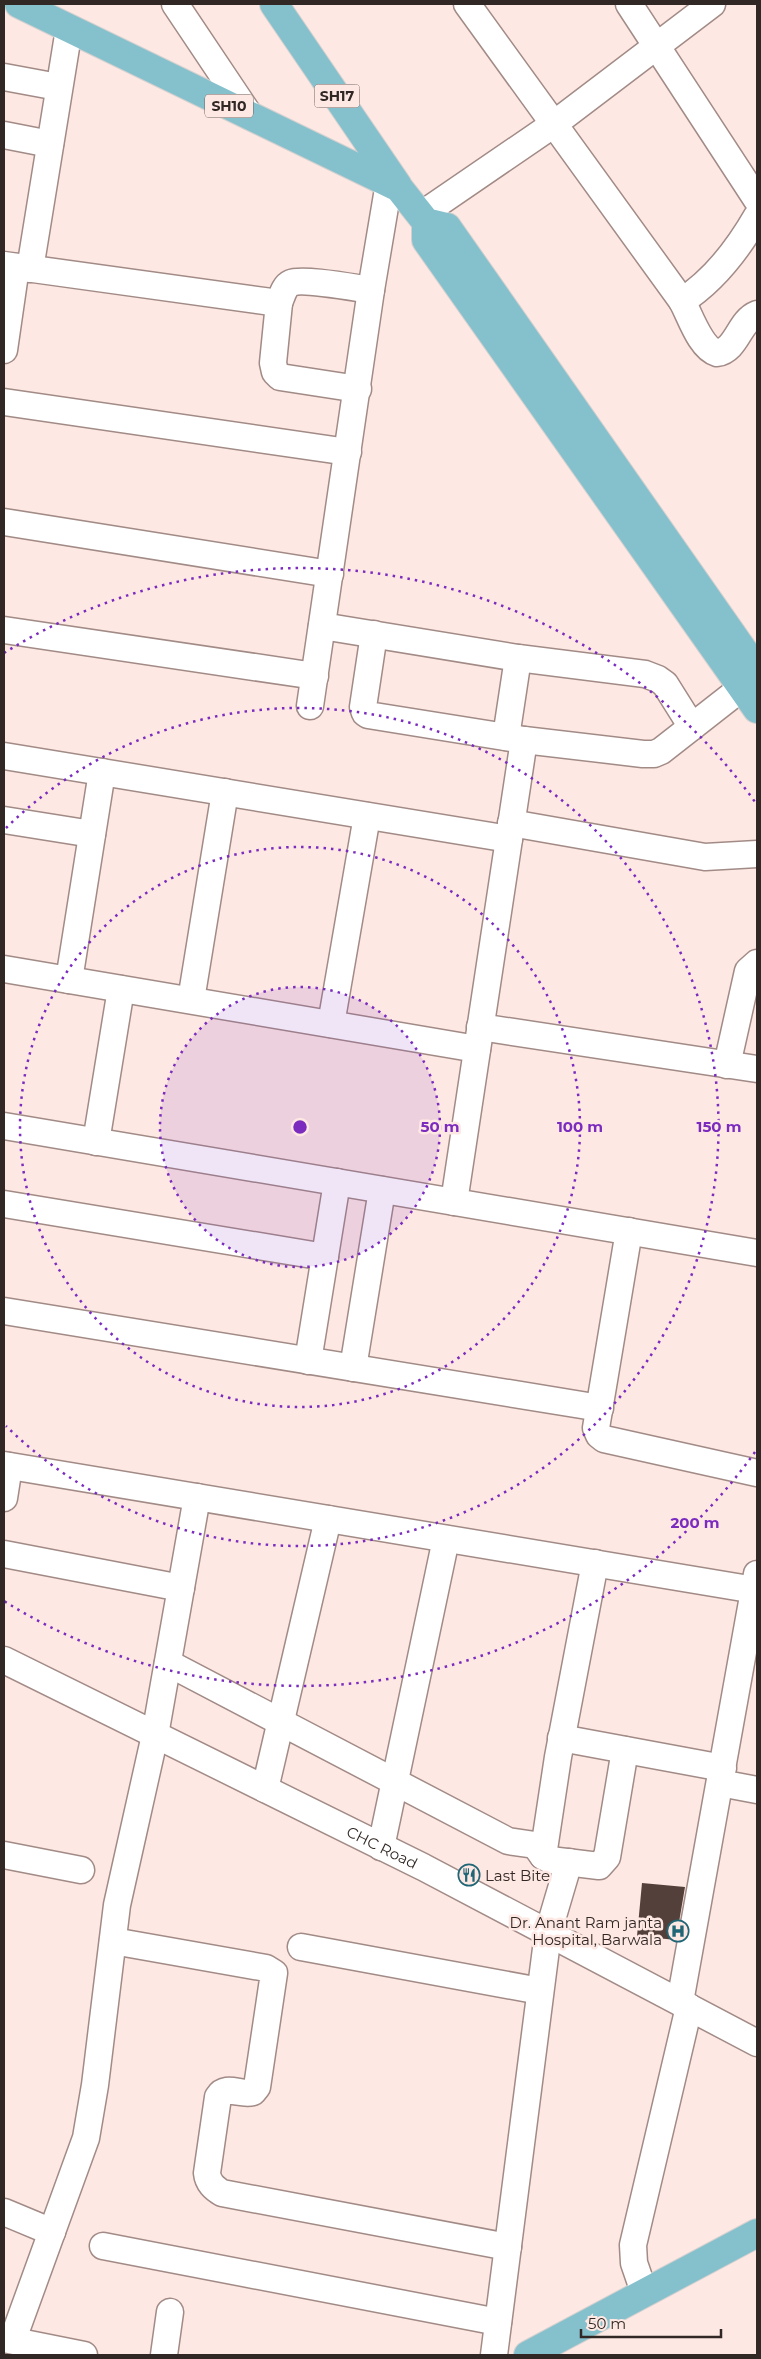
<svg xmlns="http://www.w3.org/2000/svg" width="761" height="2359" font-family="Montserrat,sans-serif">
<style>
.building{fill:#54403b}
.lines{fill:none;stroke-linecap:round;stroke-linejoin:round}
.minor-casing{stroke:#a28b86;stroke-width:29}
.major-casing{stroke:#d2d0cf;stroke-width:30}
.minor{stroke:#fff;stroke-width:26}
.major{stroke:#85c0cd;stroke-width:28}
.ring{fill:none;stroke:#7b2cbf;stroke-width:2.5;stroke-dasharray:2.5 5}
.labels{text-anchor:middle;dominant-baseline:central;stroke-width:5;stroke-linejoin:round;paint-order:stroke}
.shield{fill:#fde8e3;stroke:#6e625e;stroke-width:1}
.shield-label{font-size:14px;font-weight:bold;fill:#312825}
.street-label{font-size:15px;fill:#312825;stroke:#fde8e3}
.poi-label{font-size:15px;fill:#312825;stroke:#fde8e3;text-anchor:start}
.centre{fill:#7b2cbf;stroke:#fde8e3;stroke-width:2.5}
.ring-label{font-size:15px;text-anchor:middle;font-weight:bold;fill:#7b2cbf;stroke:#fde8e3;stroke-width:5;stroke-linejoin:round;paint-order:stroke}
</style>
<rect width="100%" height="100%" fill="#fde8e3"/>
<path class="building" d="M 642,1883 L 685,1887 L 676,1940 L 637,1936 Z"/>
<g class="lines">
<g class="minor-casing">
<g id="minor">
<path d="M 175,4 L 250,116"/>
<path d="M 467,4 L 682,301 C 715,280 738,249 757,216"/>
<path d="M 629,4 L 757,200"/>
<path d="M 4,77 L 58,87"/>
<path d="M 4,135 L 50,144"/>
<path d="M 421,215 L 554,124 L 712,4"/>
<path d="M 4,265 L 279,303 C 282,296 284,286 291,283 C 302,278 356,288 371,290"/>
<path d="M 30,269 L 69,29"/>
<path d="M 682,301 C 690,315 700,348 717,353 C 737,350 739,321 757,314"/>
<path d="M 279,303 L 273,363 L 275,372 L 280,377 L 358,389"/>
<path d="M 4,350 L 16,267"/>
<path d="M 4,402 L 348,452"/>
<path d="M 4,522 L 330,574"/>
<path d="M 322,626 L 518,658 L 645,674 L 658,679 L 665,684 L 692,727"/>
<path d="M 4,630 L 315,676"/>
<path d="M 374,634 L 363,707 L 365,713 L 368,715 L 524,740 L 643,754 L 654,754 L 661,751 L 757,676"/>
<path d="M 310,706 L 371,290 L 389,183"/>
<path d="M 506,737 L 518,658"/>
<path d="M 4,756 L 509,839"/>
<path d="M 4,820 L 92,834"/>
<path d="M 511,823 L 705,857 L 757,854"/>
<path d="M 4,969 L 477,1049"/>
<path d="M 69,980 L 102,772"/>
<path d="M 191,1000 L 225,792"/>
<path d="M 331,1024 L 367,816"/>
<path d="M 480,1027 L 757,1069"/>
<path d="M 727,1065 L 748,971 L 757,963"/>
<path d="M 4,1126 L 757,1253"/>
<path d="M 96,1142 L 121,989"/>
<path d="M 454,1202 L 524,740"/>
<path d="M 4,1204 L 325,1257"/>
<path d="M 629,1231 L 596,1428 L 599,1435 L 604,1439 L 757,1473"/>
<path d="M 4,1311 L 600,1408"/>
<path d="M 308,1361 L 337,1182"/>
<path d="M 353,1368 L 382,1190"/>
<path d="M 4,1465 L 755,1590"/>
<path d="M 4,1498 L 9,1466"/>
<path d="M 4,1554 L 181,1588"/>
<path id="s1" d="M 4,1660 L 423,1867 L 757,2043"/>
<path d="M 168,1663 L 508,1841 L 535,1845 L 543,1856 L 550,1860 L 599,1866 L 607,1857 L 625,1750"/>
<path d="M 561,1738 L 723,1768"/>
<path d="M 720,1783 L 757,1790"/>
<path d="M 265,1789 L 328,1519"/>
<path d="M 381,1847 L 446,1539"/>
<path d="M 4,1855 L 81,1870"/>
<path d="M 543,1856 L 558,1757 L 595,1563"/>
<path d="M 113,1941 L 266,1968 L 274,1973 L 257,2087 L 253,2092 C 241,2096 226,2084 218,2097 L 207,2173 C 208,2183 214,2188 222,2193 L 508,2247"/>
<path d="M 301,1947 L 540,1991"/>
<path d="M 680,2002 L 757,1574"/>
<path d="M 4,2212 L 52,2232"/>
<path d="M 103,2246 L 498,2322"/>
<path d="M 644,2292 L 634,2263 L 633,2245 L 689,2007"/>
<path d="M 4,2339 L 84,2355"/>
<path d="M 13,2339 L 86,2138 L 95,2085 L 117,1905 L 155,1735 L 197,1497"/>
<path d="M 164,2355 L 170,2312"/>
<path d="M 494,2355 L 548,1933 L 569,1862"/>
</g>
</g>
<g class="major-casing">
<path id="major" d="M 19,4 L 399,188 L 426,222 L 426,240 L 757,709
M 274,4 L 398,186
M 426,222 L 447,227 L 757,670
M 528,2355 L 757,2233"/>
</g>
<use href="#minor" class="minor"/>
<use href="#major" class="major"/>
</g>
<circle cx="300" cy="1127" r="140" fill="#7b2cbf" fill-opacity=".12"/>
<g class="ring">
<circle cx="300" cy="1127" r="140"/>
<circle cx="300" cy="1127" r="280"/>
<path d="M6 828A419 419 0 1 1 6 1426"/>
<path d="M755 1452A559 559 0 0 1 4 1601M4 653A559 559 0 0 1 755 802"/>
</g>
<defs>
<g id="restaurant-ring" transform="scale(1.125)"><circle r="9.5" fill="#fde8e3" stroke="#206676" stroke-width="1.5"/><path d="M-5-6h1v4h1v-4h1v4h1v-4h1v5L-1.5 .5V6h-2V.5L-5-1ZM5-6V6H3V1.5H1.5Q1.5-4 5-6Z" fill="#206676"/></g>
<g id="hospital-ring" transform="scale(1.125)"><circle r="9.5" fill="#fde8e3" stroke="#206676" stroke-width="1.5"/><path d="M-5-5h3v3.5h4V-5h3V5h-3V1.5h-4V5h-3Z" fill="#206676"/></g>
</defs>
<g fill-rule="evenodd">
<use href="#restaurant-ring" x="469" y="1875"/>
<use href="#hospital-ring" x="678" y="1931"/>
</g>
<g class="labels">
<g class="shield">
<rect x="314.5" y="84.5" width="45" height="23" rx="4"/>
<rect x="205" y="94.5" width="48" height="23" rx="4"/>
</g>
<g class="shield-label">
<text x="337" y="96">SH17</text>
<text x="229" y="106">SH10</text>
</g>
<g class="street-label">
<text stroke="none"><textPath href="#s1" startOffset="422">CHC Road</textPath></text>
</g>
<g class="poi-label">
<text x="485" y="1875">Last Bite</text>
<text x="662" y="1922" text-anchor="end">Dr. Anant Ram janta<tspan x="662" dy="17">Hospital, Barwala</tspan></text>
</g>
</g>
<circle cx="300" cy="1127" r="8" class="centre"/>
<g class="ring-label">
<text x="440" y="1132">50 m</text>
<text x="580" y="1132">100 m</text>
<text x="719" y="1132">150 m</text>
<text x="695" y="1528">200 m</text>
</g>
<rect width="761" height="2359" fill="none" stroke="#312825" stroke-width="10"/>
<path d="M581 2329v8h140v-8" fill="none" stroke="#312825" stroke-width="2.5"/>
<text x="588" y="2329" font-size="15" fill="#312825" stroke="#fde8e3" stroke-width="4" paint-order="stroke">50 m</text>
</svg>
